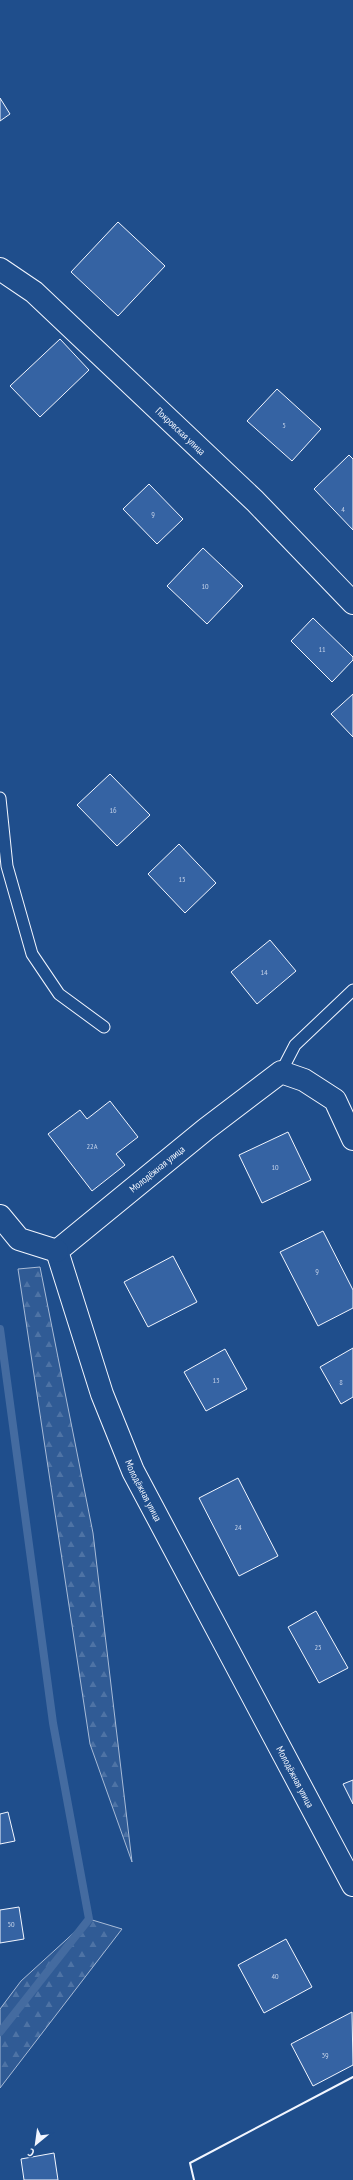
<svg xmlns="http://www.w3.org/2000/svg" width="353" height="2180" font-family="'PT Sans Narrow',sans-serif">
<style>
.forest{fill:url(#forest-firs);stroke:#a8bbd7}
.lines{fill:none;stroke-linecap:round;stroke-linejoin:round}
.stream{stroke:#446ba0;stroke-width:8}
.building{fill:#3563a3;stroke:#f2f6ff}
.service-casing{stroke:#f2f6ff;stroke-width:13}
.minor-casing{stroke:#f2f6ff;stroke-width:24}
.service{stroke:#1f4e8c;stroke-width:11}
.minor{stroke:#1f4e8c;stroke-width:22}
.wall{stroke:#f2f6ff;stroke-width:2}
.labels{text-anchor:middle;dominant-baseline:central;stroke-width:3;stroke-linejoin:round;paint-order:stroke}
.number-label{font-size:8px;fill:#c3d1e8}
.street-label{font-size:10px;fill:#f2f6ff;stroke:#1f4e8c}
</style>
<defs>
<pattern id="forest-firs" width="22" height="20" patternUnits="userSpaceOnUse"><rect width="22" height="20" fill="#305b95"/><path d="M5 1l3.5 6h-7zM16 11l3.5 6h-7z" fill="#4e73a5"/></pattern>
</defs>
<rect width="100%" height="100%" fill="#1f4e8c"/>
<path class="forest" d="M 40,1267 L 93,1533 L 132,1862 L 90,1744 L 18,1269 Z
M 89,1919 L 122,1929 L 0,2088 L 0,2009 L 21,1981 Z"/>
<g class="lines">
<path class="stream" d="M 0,1329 L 53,1723 L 89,1919 L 0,2032"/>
</g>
<path class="building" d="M 0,98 L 10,114 L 0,121 Z
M 118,222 L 165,266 L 118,316 L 71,272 Z
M 60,339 L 89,370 L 40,417 L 10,386 Z
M 277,389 L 321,429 L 292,461 L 247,421 Z
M 349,455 L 353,459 L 353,530 L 314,489 Z
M 149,484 L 183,519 L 157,544 L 123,509 Z
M 203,548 L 243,586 L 207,624 L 167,586 Z
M 313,618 L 353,657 L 353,660 L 332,682 L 291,641 Z
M 353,694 L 353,737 L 331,714 Z
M 110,774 L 150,815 L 117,846 L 77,805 Z
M 179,844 L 216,883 L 185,913 L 148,874 Z
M 270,940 L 296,971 L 257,1004 L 231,972 Z
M 110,1101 L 138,1137 L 116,1154 L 125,1165 L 92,1191 L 48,1134 L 80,1110 L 87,1119 Z
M 288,1132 L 311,1180 L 262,1203 L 239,1155 Z
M 323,1231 L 353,1290 L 353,1308 L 318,1326 L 280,1252 Z
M 173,1256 L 197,1302 L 148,1327 L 124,1282 Z
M 353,1348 L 353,1397 L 341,1404 L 320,1367 Z
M 225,1349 L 247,1389 L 206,1411 L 184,1372 Z
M 238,1478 L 278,1556 L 239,1576 L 199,1498 Z
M 316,1611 L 348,1668 L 319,1683 L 288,1627 Z
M 353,1780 L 353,1804 L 343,1784 Z
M 8,1812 L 15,1841 L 0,1844 L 0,1814 Z
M 19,1907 L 24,1939 L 0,1943 L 0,1910 Z
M 286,1939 L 312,1987 L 264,2013 L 238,1965 Z
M 352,2012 L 353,2065 L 313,2086 L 291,2044 Z
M 54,2153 L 58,2180 L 24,2180 L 21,2159 Z"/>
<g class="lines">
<g class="service-casing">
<path id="service" d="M 0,798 L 7,866 L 32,954 L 59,994 L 104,1027
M 281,1072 L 295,1045 L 353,990"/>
</g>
<g class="minor-casing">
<g id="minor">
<path id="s1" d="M 0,269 L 34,292 L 255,501 L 353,603"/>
<path id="s2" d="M 353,1139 L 335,1100 L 304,1080 L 281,1072 L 206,1129 L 57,1251 L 102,1394 L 133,1471 L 353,1885"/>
<path d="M 0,1216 L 19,1239 L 57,1251"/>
</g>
</g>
<use href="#service" class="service"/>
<use href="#minor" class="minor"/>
<path class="wall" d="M 194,2180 L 190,2163 L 353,2077"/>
</g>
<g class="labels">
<g class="number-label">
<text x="284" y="425">5</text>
<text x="343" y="509">4</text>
<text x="153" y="514">9</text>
<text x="205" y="586">10</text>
<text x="322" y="649">11</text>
<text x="113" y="810">16</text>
<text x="182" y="879">15</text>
<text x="264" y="972">14</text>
<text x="92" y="1146">22А</text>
<text x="275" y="1167">10</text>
<text x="317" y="1271">9</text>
<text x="216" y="1380">13</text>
<text x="341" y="1382">8</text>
<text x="238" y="1527">24</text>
<text x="318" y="1647">25</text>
<text x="11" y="1924">50</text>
<text x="275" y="1976">40</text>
<text x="325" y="2055">39</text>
</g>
<g class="street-label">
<text stroke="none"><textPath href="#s1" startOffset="243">Покровская улица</textPath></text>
<text transform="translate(157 1169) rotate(-39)">Молодёжная улица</text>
<text stroke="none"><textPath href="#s2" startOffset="646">Молодёжная улица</textPath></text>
<text stroke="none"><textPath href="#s2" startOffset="970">Молодёжная улица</textPath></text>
</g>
</g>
<g transform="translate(36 2144) rotate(209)" stroke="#1f4e8c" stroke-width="3" paint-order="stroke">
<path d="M0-3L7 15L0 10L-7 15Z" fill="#f2f6ff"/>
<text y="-6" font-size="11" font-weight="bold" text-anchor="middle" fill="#f2f6ff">С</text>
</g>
</svg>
